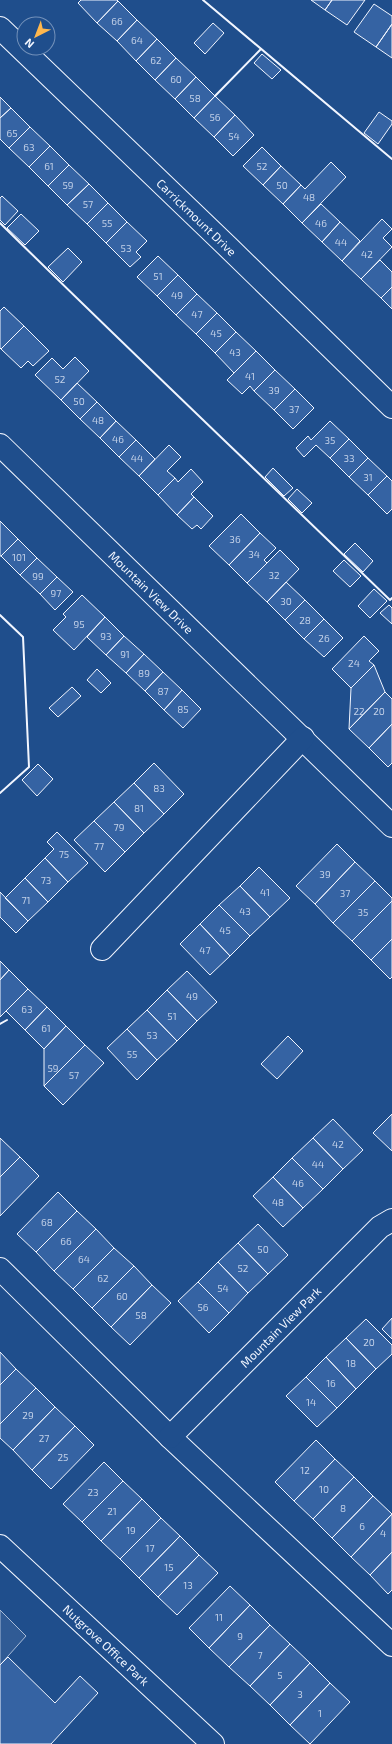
<svg xmlns="http://www.w3.org/2000/svg" width="392" height="1744" font-family="'Exo 2',sans-serif">
<style>
.built{fill:#305b95;stroke:#a8bbd7}
.building{fill:#3563a3;stroke:#f2f6ff}
.lines{fill:none;stroke-linecap:round;stroke-linejoin:round}
.minor-casing{stroke:#f2f6ff;stroke-width:24}
.minor{stroke:#1f4e8c;stroke-width:22}
.wall{stroke:#f2f6ff;stroke-width:2}
.labels{text-anchor:middle;dominant-baseline:central;stroke-width:3;stroke-linejoin:round;paint-order:stroke}
.number-label{font-size:10px;fill:#c3d1e8}
.street-label{font-size:12px;fill:#f2f6ff;stroke:#1f4e8c}
</style>
<rect width="100%" height="100%" fill="#1f4e8c"/>
<path class="built" d="M 0,1610 L 26,1636 L 0,1665 Z"/>
<path class="building" d="M 81,0 L 117,0 L 118,1 L 97,23 L 78,3 Z
M 311,0 L 332,0 L 325,10 Z
M 332,0 L 365,0 L 347,25 L 325,10 Z
M 118,1 L 137,20 L 117,41 L 97,23 Z
M 374,4 L 392,16 L 392,24 L 376,47 L 354,32 Z
M 137,20 L 157,39 L 136,61 L 117,41 Z
M 213,23 L 224,33 L 205,54 L 194,43 Z
M 392,24 L 392,58 L 376,47 Z
M 157,39 L 176,58 L 155,80 L 136,61 Z
M 262,54 L 281,70 L 272,79 L 254,63 Z
M 176,58 L 196,77 L 175,99 L 155,80 Z
M 196,77 L 215,96 L 194,118 L 175,99 Z
M 215,96 L 235,115 L 214,137 L 194,118 Z
M 0,97 L 11,108 L 0,118 Z
M 11,108 L 30,127 L 9,148 L 0,139 L 0,118 Z
M 379,112 L 392,121 L 392,124 L 378,144 L 364,133 Z
M 235,115 L 254,135 L 233,156 L 214,137 Z
M 30,127 L 50,146 L 29,167 L 9,148 Z
M 50,146 L 69,165 L 48,186 L 29,167 Z
M 262,147 L 281,166 L 263,185 L 243,166 Z
M 331,162 L 346,177 L 302,223 L 283,204 L 301,185 L 305,189 Z
M 69,165 L 89,184 L 67,205 L 48,186 Z
M 281,166 L 301,185 L 283,204 L 263,185 Z
M 89,184 L 108,203 L 87,224 L 67,205 Z
M 2,196 L 18,211 L 5,225 L 0,220 L 0,198 Z
M 108,203 L 127,222 L 106,243 L 87,224 Z
M 321,204 L 340,222 L 322,242 L 302,223 Z
M 21,214 L 39,231 L 25,245 L 7,228 Z
M 382,219 L 392,229 L 383,238 L 392,247 L 361,279 L 342,261 Z
M 127,222 L 147,241 L 136,252 L 141,257 L 130,267 L 106,243 Z
M 340,222 L 360,241 L 342,261 L 322,242 Z
M 68,248 L 82,262 L 63,282 L 48,267 Z
M 158,256 L 178,275 L 157,296 L 137,277 Z
M 380,260 L 392,272 L 392,287 L 381,298 L 361,279 Z
M 178,275 L 197,294 L 176,315 L 157,296 Z
M 392,287 L 392,309 L 381,298 Z
M 197,294 L 217,313 L 196,334 L 176,315 Z
M 4,307 L 24,326 L 1,349 L 0,348 L 0,311 Z
M 217,313 L 236,332 L 215,353 L 196,334 Z
M 24,326 L 49,351 L 33,366 L 28,361 L 21,368 L 1,349 Z
M 236,332 L 256,351 L 234,373 L 215,353 Z
M 256,351 L 275,370 L 254,391 L 250,386 L 242,394 L 227,380 Z
M 75,357 L 89,371 L 61,400 L 35,375 L 52,358 L 63,369 Z
M 275,370 L 295,389 L 274,410 L 254,391 Z
M 77,383 L 97,402 L 80,419 L 61,400 Z
M 295,389 L 314,408 L 293,429 L 274,410 Z
M 97,402 L 116,421 L 100,438 L 80,419 Z
M 116,421 L 136,440 L 119,457 L 100,438 Z
M 330,421 L 349,439 L 330,458 L 316,445 L 304,457 L 296,448 L 308,436 L 311,440 Z
M 349,439 L 368,458 L 349,477 L 330,458 Z
M 136,440 L 155,459 L 139,476 L 119,457 Z
M 169,445 L 181,457 L 167,471 L 175,478 L 158,495 L 139,476 Z
M 368,458 L 387,476 L 368,495 L 349,477 Z
M 273,468 L 293,488 L 284,496 L 265,477 Z
M 191,469 L 203,482 L 191,494 L 194,497 L 177,515 L 158,495 L 175,478 L 178,482 Z
M 387,476 L 392,481 L 392,509 L 387,514 L 368,495 Z
M 297,489 L 312,503 L 302,513 L 288,499 Z
M 194,497 L 213,516 L 201,529 L 197,525 L 192,529 L 177,515 Z
M 241,514 L 260,533 L 229,565 L 209,546 Z
M 0,521 L 18,539 L 1,556 L 0,556 Z
M 260,533 L 276,548 L 264,560 L 267,563 L 247,583 L 229,565 Z
M 18,539 L 37,558 L 20,575 L 1,556 Z
M 355,543 L 373,561 L 363,572 L 344,554 Z
M 280,550 L 299,569 L 267,602 L 247,583 Z
M 37,558 L 57,577 L 40,594 L 20,575 Z
M 344,560 L 361,576 L 350,587 L 333,571 Z
M 57,577 L 73,592 L 55,610 L 40,594 Z
M 286,582 L 305,600 L 285,620 L 267,602 Z
M 374,589 L 387,601 L 370,618 L 358,606 Z
M 82,595 L 105,617 L 74,650 L 53,630 L 66,617 L 63,614 Z
M 305,600 L 324,619 L 304,639 L 285,620 Z
M 389,605 L 392,608 L 392,624 L 380,613 Z
M 105,617 L 124,636 L 106,655 L 87,637 Z
M 324,619 L 343,638 L 324,657 L 304,639 Z
M 124,636 L 144,654 L 126,673 L 106,655 Z
M 364,636 L 379,651 L 369,661 L 374,665 L 351,688 L 332,669 Z
M 144,654 L 163,672 L 145,691 L 126,673 Z
M 374,665 L 385,692 L 349,729 L 351,688 Z
M 97,669 L 111,683 L 101,693 L 87,680 Z
M 163,672 L 182,690 L 164,710 L 145,691 Z
M 72,687 L 81,696 L 58,717 L 49,708 Z
M 182,690 L 201,709 L 183,728 L 164,710 Z
M 385,692 L 392,699 L 392,724 L 369,748 L 349,729 Z
M 392,724 L 392,763 L 388,767 L 369,748 Z
M 154,763 L 184,794 L 164,814 L 134,783 Z
M 38,764 L 53,779 L 37,796 L 22,780 Z
M 134,783 L 164,814 L 144,833 L 114,802 Z
M 114,802 L 144,833 L 125,852 L 94,821 Z
M 94,821 L 125,852 L 105,872 L 74,840 Z
M 57,832 L 88,863 L 68,882 L 45,858 L 54,849 L 47,842 Z
M 337,844 L 355,862 L 315,904 L 296,886 Z
M 45,858 L 68,882 L 48,902 L 25,878 Z
M 355,862 L 375,881 L 333,923 L 315,904 Z
M 259,867 L 290,898 L 270,917 L 240,886 Z
M 25,878 L 48,902 L 28,921 L 5,898 Z
M 375,881 L 392,898 L 392,901 L 352,941 L 333,923 Z
M 240,886 L 270,917 L 250,936 L 219,905 Z
M 0,892 L 28,921 L 16,933 L 0,917 Z
M 392,901 L 392,939 L 371,960 L 352,941 Z
M 219,905 L 250,936 L 230,956 L 200,924 Z
M 200,924 L 230,956 L 210,975 L 180,944 Z
M 392,939 L 392,977 L 390,979 L 371,960 Z
M 0,961 L 9,970 L 0,980 Z
M 9,970 L 28,989 L 0,1017 L 0,980 Z
M 187,971 L 217,1002 L 197,1021 L 167,990 Z
M 28,989 L 47,1007 L 25,1030 L 6,1011 Z
M 167,990 L 197,1021 L 177,1041 L 147,1010 Z
M 47,1007 L 66,1026 L 44,1049 L 25,1030 Z
M 147,1010 L 177,1041 L 157,1060 L 127,1029 Z
M 66,1026 L 85,1045 L 44,1086 L 44,1049 Z
M 127,1029 L 157,1060 L 137,1080 L 107,1048 Z
M 288,1036 L 303,1051 L 277,1079 L 261,1064 Z
M 85,1045 L 104,1063 L 63,1105 L 44,1086 Z
M 392,1114 L 392,1151 L 373,1133 Z
M 333,1119 L 363,1150 L 343,1169 L 313,1138 Z
M 0,1138 L 20,1157 L 0,1177 Z
M 313,1138 L 343,1169 L 323,1189 L 292,1158 Z
M 20,1157 L 39,1176 L 0,1216 L 0,1177 Z
M 292,1158 L 323,1189 L 303,1208 L 273,1177 Z
M 273,1177 L 303,1208 L 283,1227 L 253,1196 Z
M 58,1192 L 77,1211 L 36,1252 L 17,1234 Z
M 77,1211 L 96,1229 L 54,1271 L 36,1252 Z
M 258,1224 L 288,1255 L 268,1274 L 238,1243 Z
M 96,1229 L 114,1248 L 73,1289 L 54,1271 Z
M 238,1243 L 268,1274 L 248,1293 L 218,1262 Z
M 114,1248 L 134,1266 L 92,1308 L 73,1289 Z
M 218,1262 L 248,1293 L 229,1313 L 198,1282 Z
M 134,1266 L 152,1285 L 111,1327 L 92,1308 Z
M 198,1282 L 229,1313 L 209,1333 L 178,1301 Z
M 152,1285 L 171,1303 L 130,1345 L 111,1327 Z
M 392,1318 L 392,1339 L 382,1329 Z
M 366,1319 L 392,1345 L 392,1354 L 376,1369 L 346,1338 Z
M 346,1338 L 376,1369 L 356,1389 L 326,1357 Z
M 0,1352 L 16,1369 L 0,1385 Z
M 326,1357 L 356,1389 L 337,1408 L 306,1377 Z
M 16,1369 L 36,1388 L 0,1424 L 0,1385 Z
M 306,1377 L 337,1408 L 317,1427 L 286,1396 Z
M 36,1388 L 55,1407 L 13,1450 L 0,1438 L 0,1424 Z
M 55,1407 L 75,1426 L 32,1470 L 13,1450 Z
M 75,1426 L 94,1445 L 51,1489 L 32,1470 Z
M 316,1440 L 335,1459 L 294,1501 L 275,1482 Z
M 335,1459 L 354,1477 L 313,1519 L 294,1501 Z
M 104,1462 L 123,1481 L 82,1522 L 63,1504 Z
M 354,1477 L 373,1496 L 332,1538 L 313,1519 Z
M 123,1481 L 142,1499 L 101,1541 L 82,1522 Z
M 373,1496 L 392,1514 L 351,1557 L 332,1538 Z
M 142,1499 L 161,1518 L 120,1559 L 101,1541 Z
M 392,1514 L 392,1552 L 370,1575 L 351,1557 Z
M 161,1518 L 180,1536 L 139,1578 L 120,1559 Z
M 180,1536 L 199,1555 L 158,1597 L 139,1578 Z
M 392,1552 L 392,1590 L 388,1594 L 370,1575 Z
M 199,1555 L 218,1573 L 177,1615 L 158,1597 Z
M 230,1586 L 250,1605 L 209,1648 L 189,1628 Z
M 250,1605 L 270,1625 L 229,1667 L 209,1648 Z
M 270,1625 L 290,1644 L 250,1686 L 229,1667 Z
M 290,1644 L 310,1663 L 270,1705 L 250,1686 Z
M 8,1657 L 55,1703 L 80,1676 L 98,1693 L 51,1744 L 0,1744 L 0,1665 Z
M 310,1663 L 330,1683 L 290,1725 L 270,1705 Z
M 330,1683 L 350,1702 L 310,1744 L 290,1725 Z"/>
<g class="lines">
<g class="minor-casing">
<g id="minor">
<path id="s1" d="M 0,28 L 229,248 L 392,407"/>
<path id="s2" d="M 0,445 L 392,826"/>
<path d="M 102,949 L 303,738"/>
<path d="M 0,1269 L 170,1437 L 392,1645"/>
<path id="s3" d="M 170,1437 L 380,1227 L 392,1220"/>
<path id="s4" d="M 0,1546 L 213,1744"/>
</g>
</g>
<use href="#minor" class="minor"/>
<path class="wall" d="M 203,0 L 392,159
M 215,96 L 261,49
M 0,223 C 129,350 260,474 390,600 L 392,598
M 0,615 L 23,637 L 29,767 L 0,793
M 0,1024 L 7,1020"/>
</g>
<g class="labels">
<g class="number-label">
<text x="117" y="21">66</text>
<text x="137" y="40">64</text>
<text x="156" y="60">62</text>
<text x="176" y="79">60</text>
<text x="195" y="98">58</text>
<text x="215" y="117">56</text>
<text x="12" y="133">65</text>
<text x="234" y="136">54</text>
<text x="29" y="147">63</text>
<text x="49" y="166">61</text>
<text x="262" y="166">52</text>
<text x="68" y="185">59</text>
<text x="282" y="185">50</text>
<text x="309" y="197">48</text>
<text x="88" y="204">57</text>
<text x="107" y="223">55</text>
<text x="321" y="223">46</text>
<text x="341" y="242">44</text>
<text x="126" y="248">53</text>
<text x="367" y="254">42</text>
<text x="158" y="276">51</text>
<text x="177" y="295">49</text>
<text x="197" y="314">47</text>
<text x="216" y="333">45</text>
<text x="235" y="352">43</text>
<text x="250" y="376">41</text>
<text x="60" y="379">52</text>
<text x="274" y="390">39</text>
<text x="79" y="401">50</text>
<text x="294" y="409">37</text>
<text x="98" y="420">48</text>
<text x="118" y="439">46</text>
<text x="330" y="440">35</text>
<text x="137" y="458">44</text>
<text x="349" y="458">33</text>
<text x="368" y="477">31</text>
<text x="235" y="539">36</text>
<text x="254" y="554">34</text>
<text x="19" y="557">101</text>
<text x="274" y="575">32</text>
<text x="38" y="576">99</text>
<text x="56" y="593">97</text>
<text x="286" y="601">30</text>
<text x="305" y="620">28</text>
<text x="79" y="624">95</text>
<text x="106" y="636">93</text>
<text x="324" y="638">26</text>
<text x="125" y="654">91</text>
<text x="354" y="663">24</text>
<text x="144" y="673">89</text>
<text x="163" y="691">87</text>
<text x="183" y="709">85</text>
<text x="359" y="711">22</text>
<text x="379" y="711">20</text>
<text x="159" y="788">83</text>
<text x="139" y="808">81</text>
<text x="119" y="827">79</text>
<text x="99" y="846">77</text>
<text x="64" y="854">75</text>
<text x="325" y="874">39</text>
<text x="46" y="880">73</text>
<text x="265" y="892">41</text>
<text x="345" y="893">37</text>
<text x="26" y="900">71</text>
<text x="245" y="911">43</text>
<text x="363" y="912">35</text>
<text x="225" y="930">45</text>
<text x="205" y="950">47</text>
<text x="192" y="996">49</text>
<text x="27" y="1009">63</text>
<text x="172" y="1016">51</text>
<text x="46" y="1028">61</text>
<text x="152" y="1035">53</text>
<text x="132" y="1054">55</text>
<text x="53" y="1068">59</text>
<text x="74" y="1075">57</text>
<text x="338" y="1144">42</text>
<text x="318" y="1164">44</text>
<text x="298" y="1183">46</text>
<text x="278" y="1202">48</text>
<text x="47" y="1222">68</text>
<text x="66" y="1241">66</text>
<text x="263" y="1249">50</text>
<text x="84" y="1259">64</text>
<text x="243" y="1268">52</text>
<text x="103" y="1278">62</text>
<text x="223" y="1288">54</text>
<text x="122" y="1296">60</text>
<text x="203" y="1307">56</text>
<text x="141" y="1315">58</text>
<text x="369" y="1342">20</text>
<text x="351" y="1363">18</text>
<text x="331" y="1383">16</text>
<text x="311" y="1402">14</text>
<text x="28" y="1415">29</text>
<text x="44" y="1438">27</text>
<text x="63" y="1457">25</text>
<text x="305" y="1470">12</text>
<text x="324" y="1489">10</text>
<text x="93" y="1492">23</text>
<text x="343" y="1508">8</text>
<text x="112" y="1511">21</text>
<text x="362" y="1526">6</text>
<text x="131" y="1530">19</text>
<text x="383" y="1533">4</text>
<text x="150" y="1548">17</text>
<text x="169" y="1567">15</text>
<text x="188" y="1585">13</text>
<text x="219" y="1617">11</text>
<text x="240" y="1636">9</text>
<text x="260" y="1655">7</text>
<text x="280" y="1675">5</text>
<text x="300" y="1694">3</text>
<text x="320" y="1713">1</text>
</g>
<g class="street-label">
<text stroke="none"><textPath href="#s1" startOffset="273">Carrickmount Drive</textPath></text>
<text stroke="none"><textPath href="#s2" startOffset="211">Mountain View Drive</textPath></text>
<text stroke="none"><textPath href="#s3" startOffset="156">Mountain View Park</textPath></text>
<text stroke="none"><textPath href="#s4" startOffset="145">Nutgrove Office Park</textPath></text>
</g>
</g>
<g transform="translate(36 36) rotate(222)"><circle r="19" fill="#1f4e8c" stroke="#7391ba"/>
<path d="M0-3L7 15L0 10L-7 15Z" fill="#ffb74d"/>
<text y="-6" font-size="11" font-weight="bold" text-anchor="middle" fill="#f2f6ff">N</text>
</g>
</svg>
